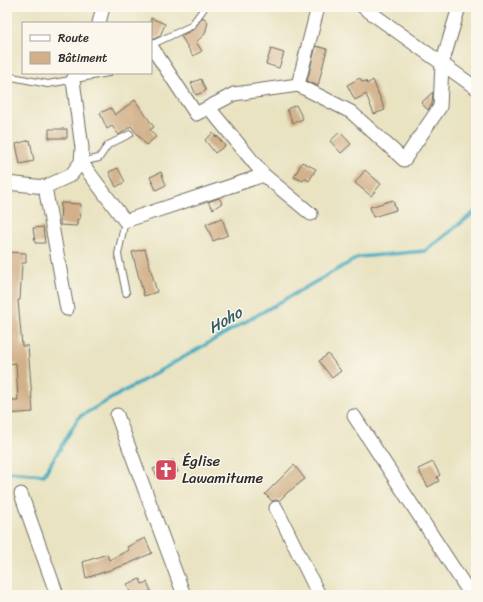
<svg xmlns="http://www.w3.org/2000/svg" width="483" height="602" font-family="Sriracha,sans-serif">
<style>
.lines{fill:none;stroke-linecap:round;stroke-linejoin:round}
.stream{stroke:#3da9bd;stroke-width:3.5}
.building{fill:#d2b18a}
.service-casing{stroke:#6e6b60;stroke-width:8}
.minor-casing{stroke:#6e6b60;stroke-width:15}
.service{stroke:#fff;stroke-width:6}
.minor{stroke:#fff;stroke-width:13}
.labels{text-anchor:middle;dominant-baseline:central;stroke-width:3;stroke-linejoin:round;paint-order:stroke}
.poi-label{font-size:15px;fill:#2b2b2b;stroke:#fbf7ec;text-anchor:start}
.water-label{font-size:16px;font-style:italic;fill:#325d65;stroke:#fbf7ec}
</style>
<rect width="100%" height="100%" fill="#fbf7ec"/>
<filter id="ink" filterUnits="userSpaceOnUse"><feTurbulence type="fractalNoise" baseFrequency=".025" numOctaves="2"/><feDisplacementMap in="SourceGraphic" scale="8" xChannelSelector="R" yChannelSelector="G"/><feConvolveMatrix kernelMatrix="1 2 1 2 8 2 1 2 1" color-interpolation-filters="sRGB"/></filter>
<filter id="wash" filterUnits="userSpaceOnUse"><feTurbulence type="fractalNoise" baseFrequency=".012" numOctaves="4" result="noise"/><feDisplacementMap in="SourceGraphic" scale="16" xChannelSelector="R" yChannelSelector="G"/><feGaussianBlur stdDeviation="0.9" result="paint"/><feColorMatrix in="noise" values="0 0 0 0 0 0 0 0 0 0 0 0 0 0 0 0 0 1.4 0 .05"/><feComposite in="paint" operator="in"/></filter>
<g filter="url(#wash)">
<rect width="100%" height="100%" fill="#e9e3c2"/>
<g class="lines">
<path class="stream" d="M 7,472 L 44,475 L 79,417 L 359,257 L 425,251 L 476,211"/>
</g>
<g id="blocks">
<path class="building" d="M 203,17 L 208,22 L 205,34 L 196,42 L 202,51 L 193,56 L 181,36 L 194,29 Z
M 151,18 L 165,24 L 160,36 L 154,39 L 151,38 Z
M 316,46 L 327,49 L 318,86 L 307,81 Z
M 271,49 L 284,53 L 279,68 L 266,64 Z
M 360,78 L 362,82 L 366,81 L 367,84 L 373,80 L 385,110 L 374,114 L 366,94 L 355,100 L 347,85 Z
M 201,79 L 206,91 L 196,95 L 191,83 Z
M 433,92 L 432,104 L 428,110 L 421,103 Z
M 135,100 L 154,127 L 150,130 L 156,137 L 146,145 L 131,126 L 119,135 L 112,126 L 107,129 L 100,113 L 111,108 L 115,115 Z
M 296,105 L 303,119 L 293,123 L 287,109 Z
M 49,129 L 67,129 L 67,138 L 49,138 Z
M 340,132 L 351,144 L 341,153 L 330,141 Z
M 213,133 L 216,137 L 217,136 L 225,146 L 215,153 L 205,140 Z
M 30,140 L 34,161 L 20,164 L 16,144 Z
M 302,162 L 316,169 L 309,181 L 304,178 L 303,181 L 294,177 Z
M 118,168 L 125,182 L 116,187 L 109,172 Z
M 365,170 L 381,184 L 371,196 L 355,183 Z
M 161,172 L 166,185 L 156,190 L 150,177 Z
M 219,198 L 222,203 L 213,209 L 208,202 Z
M 393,200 L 396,210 L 373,217 L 370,207 Z
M 61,203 L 81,204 L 80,219 L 77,219 L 77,226 L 60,225 Z
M 222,218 L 228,235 L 213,241 L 206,224 Z
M 43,227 L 45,243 L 35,243 L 33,228 Z
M 145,249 L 157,292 L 144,296 L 132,252 Z
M 7,252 L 26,253 L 26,263 L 22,263 L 20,300 L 18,300 L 22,346 L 28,346 L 33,412 L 7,414 L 7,400 L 18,400 L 16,363 L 7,364 Z
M 328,354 L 341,371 L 332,378 L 319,361 Z
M 173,460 L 178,472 L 159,480 L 153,469 Z
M 433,462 L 440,475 L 437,477 L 439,481 L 428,487 L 418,469 Z
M 294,465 L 305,479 L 288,492 L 279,501 L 276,500 L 272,501 L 265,494 Z
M 145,538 L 152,553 L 128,564 L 86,578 L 83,562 L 107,554 L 109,560 L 129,550 L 127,547 Z
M 140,579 L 142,584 L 147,582 L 151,591 L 146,593 L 146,595 L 131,595 L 127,584 Z"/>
</g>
</g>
<g filter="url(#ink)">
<use href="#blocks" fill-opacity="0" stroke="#6e6b60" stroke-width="1"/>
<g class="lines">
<g class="service-casing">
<path id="service" d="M 151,45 L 191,26 L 205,7
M 7,76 L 48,84 L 108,73
M 81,162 L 99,158 L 108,145 L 130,134
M 125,221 L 118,254 L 126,293"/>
</g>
<g class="minor-casing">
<path id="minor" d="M 318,7 L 298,85 L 351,112 L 404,160 L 440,107 L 442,64 L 459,7
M 363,7 L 476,88
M 99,23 L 103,7
M 151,46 L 196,114 L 234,94 L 298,85
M 209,108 L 264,175 L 311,214
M 81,162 L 125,221 L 264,175
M 7,183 L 45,187 L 71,175 L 81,162 L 82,148 L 73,80 L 76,73
M 45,187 L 67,309
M 117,415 L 184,595
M 354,416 L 471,595
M 21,494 L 57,595
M 276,508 L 319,595"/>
</g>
<use href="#service" class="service"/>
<use href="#minor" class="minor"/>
</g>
</g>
<defs>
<g id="church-square" transform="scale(1.15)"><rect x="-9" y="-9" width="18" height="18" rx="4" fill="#d1495b" stroke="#fbf7ec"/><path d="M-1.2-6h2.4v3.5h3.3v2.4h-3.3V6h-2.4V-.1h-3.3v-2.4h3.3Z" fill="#fff"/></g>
</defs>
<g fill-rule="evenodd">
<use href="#church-square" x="166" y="470"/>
</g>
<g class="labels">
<g class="poi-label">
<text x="182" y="461">Église<tspan x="182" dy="17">Lawamitume</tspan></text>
</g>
<g class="water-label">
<text transform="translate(225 320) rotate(-30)">Hoho</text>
</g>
</g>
<rect width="483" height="602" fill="none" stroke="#fbf7ec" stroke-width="24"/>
<rect x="22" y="22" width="130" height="52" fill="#fbf7ec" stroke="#a8a59f"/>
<rect x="30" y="35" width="20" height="6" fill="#ffffff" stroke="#a8a59f"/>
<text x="58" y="42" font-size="12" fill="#2b2b2b">Route</text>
<rect x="30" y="52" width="20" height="12" fill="#d2b18a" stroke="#a8a59f"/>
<text x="58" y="62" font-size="12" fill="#2b2b2b">Bâtiment</text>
</svg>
